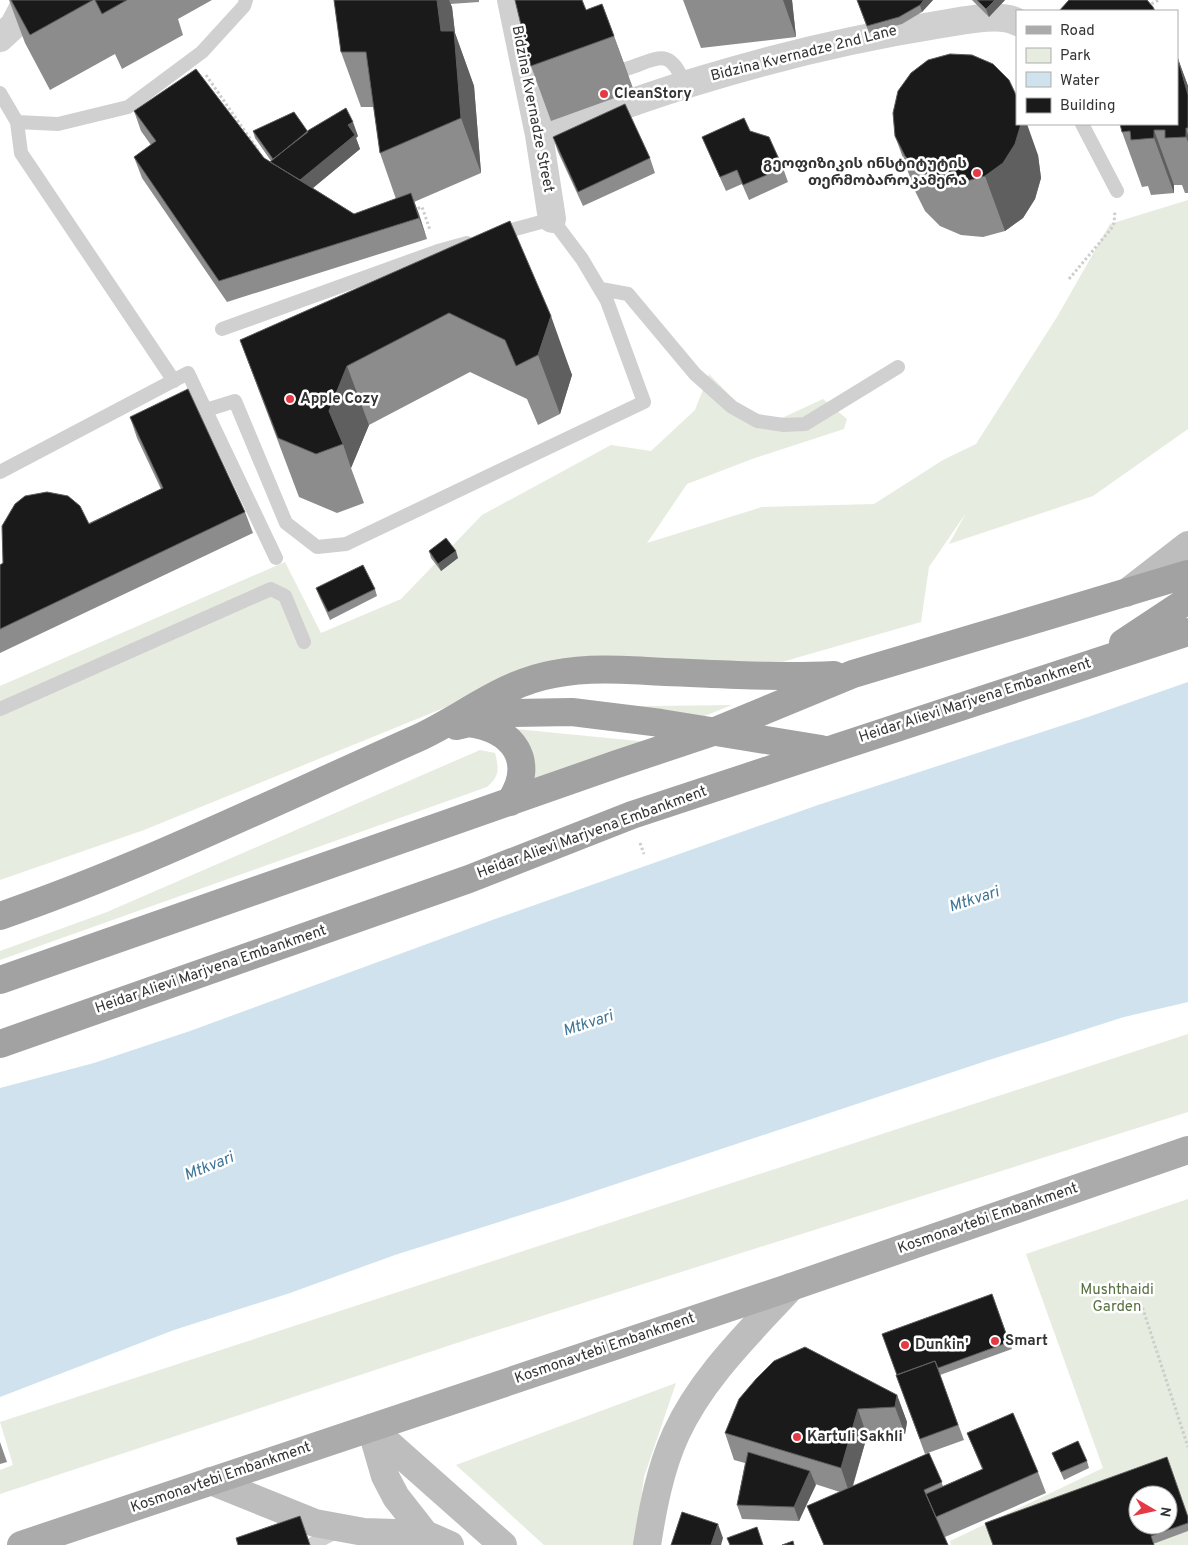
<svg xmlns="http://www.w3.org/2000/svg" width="1188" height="1545" font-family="Overpass,'Noto Sans Georgian',sans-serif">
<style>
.green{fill:#e6ecdf;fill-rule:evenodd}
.water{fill:#cfe2ee}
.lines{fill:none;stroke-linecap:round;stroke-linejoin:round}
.path{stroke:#cdcdcd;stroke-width:3;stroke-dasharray:2.5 2.5;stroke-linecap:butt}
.service{stroke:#d0d0d0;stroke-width:14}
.minor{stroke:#d0d0d0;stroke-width:28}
.secondary{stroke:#bdbdbd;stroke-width:28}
.primary{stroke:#ababab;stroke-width:28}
.trunk{stroke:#a2a2a2;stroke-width:28}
.wall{fill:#8c8c8c}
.shaded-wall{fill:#5f5f5f}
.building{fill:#1a1a1a;stroke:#5f5f5f;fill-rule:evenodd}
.poi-dot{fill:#e63946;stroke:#fff;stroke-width:2}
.labels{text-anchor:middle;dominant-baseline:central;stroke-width:5;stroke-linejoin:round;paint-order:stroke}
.street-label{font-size:15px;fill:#333;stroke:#fff}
.poi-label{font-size:15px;font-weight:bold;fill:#333;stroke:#fff;text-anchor:start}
.park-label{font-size:15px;fill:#56703f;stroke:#fff}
.water-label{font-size:16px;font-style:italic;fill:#3f7597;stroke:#fff}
</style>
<rect width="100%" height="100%" fill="#fff"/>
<path class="green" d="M 1188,200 L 1188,429 L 1093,496 L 949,544 L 966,513 L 929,567 L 921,622 L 754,670 L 498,686 L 144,830 L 0,880 L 0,686 L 285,562 L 321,633 L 401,599 L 482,515 L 611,445 L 651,451 L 695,410 L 709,374 L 751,417 L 782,418 L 823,399 L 847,419 L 844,429 L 752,459 L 687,484 L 647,543 L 762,507 L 874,504 L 943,460 L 976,444 L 1057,317 L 1110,224 Z
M 732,705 L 697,719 L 578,707 Z
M 505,728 L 659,743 L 527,787 Z
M 480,750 L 495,753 C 499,769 500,776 487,787 L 0,960 L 0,951 L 107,912 Z
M 1188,1034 L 1188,1112 L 472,1338 L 0,1494 L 0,1470 L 13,1465 L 0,1422 Z
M 1188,1199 L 1188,1545 L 951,1545 L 950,1541 L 1103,1468 L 1026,1254 ZM 1138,1495 L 1168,1495 L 1168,1525 L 1138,1525 Z
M 676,1383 L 644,1477 L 635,1545 L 544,1545 L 456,1465 Z"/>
<path class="water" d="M 1188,682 L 1188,1002 L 1124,1017 L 989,1060 L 565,1201 L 395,1255 L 290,1293 L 174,1330 L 0,1397 L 0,1088 L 94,1063 L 190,1031 L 495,919 L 818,805 L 1088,717 Z"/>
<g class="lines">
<path class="path" d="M 1147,6 L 1159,0
M 206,75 L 258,150
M 413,210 L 422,207 L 430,230
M 1069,279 L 1111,229 L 1114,223 L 1115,211
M 640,843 L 644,854
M 1141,1303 L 1188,1447"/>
<path class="service" d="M 626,69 C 660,58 669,46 685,85
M 0,93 L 17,122 L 58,124 L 128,107 L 202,52 L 244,6 L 246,0
M 17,122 L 21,153 L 174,381
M 1082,124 L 1117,191
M 601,289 L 628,294 L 695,374 L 732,407 L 757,421 L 784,425 L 805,424 L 898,367
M 222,329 L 438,251 L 467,243
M 206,410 L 235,401 L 286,523 L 317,547 L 346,544 L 644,402 L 607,301 L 582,259 L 552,219 L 497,234
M 0,472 L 188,373 L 276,558
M 0,709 L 271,589 L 285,596 L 304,642
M 311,1545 L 341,1529"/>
<path class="minor" d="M 511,0 L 539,135 L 552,219
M 0,38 L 14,25 L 27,0
M 539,135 C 593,117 646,96 701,80 C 779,56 861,37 942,24 C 961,21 1000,12 1017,22"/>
<path class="secondary" d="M 1126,593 L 1188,545
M 371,1428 L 503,1545
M 371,1428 L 385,1476 L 396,1497 L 425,1534
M 211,1481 L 315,1523 L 364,1532 L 425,1534 L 450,1545
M 647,1545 C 653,1507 660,1469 676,1434 C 702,1377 750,1332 791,1287"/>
<path class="primary" d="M 21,1545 L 791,1287 L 1188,1150"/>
<path class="trunk" d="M 1123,643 L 1188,600
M 468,723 C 513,728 537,761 510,802
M 456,726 L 513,713 L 572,712 L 661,723 L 821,749
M 0,916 C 143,867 280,799 418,738 C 464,717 502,683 554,674 C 590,667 628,670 665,672 C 721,674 777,678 834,675
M 0,980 L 617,764 L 713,732 L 853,674 L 1188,574
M 0,1044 L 469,879 L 632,815 L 1188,632"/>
</g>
<path class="wall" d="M 9,0 L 212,0 L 178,19 L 183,35 L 122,69 L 115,54 L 50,90 L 25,43 Z
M 334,0 L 479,0 L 479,2 L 450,4 L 452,7 L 455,33 L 474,86 L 481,173 L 414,202 L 427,239 L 227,302 L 142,178 L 134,157 L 151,145 L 141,131 L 134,111 L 264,158 L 270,162 L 271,161 L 255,138 L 253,131 L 308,132 L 358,136 L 356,138 L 360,149 L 313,188 L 354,214 L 396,199 L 380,153 L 374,107 L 361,107 L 341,52 Z
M 683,0 L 792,0 L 796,37 L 701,48 Z
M 857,0 L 933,0 L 922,12 L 902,24 L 869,33 Z
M 972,0 L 1005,0 L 989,17 Z
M 602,4 L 634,91 L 551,121 L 531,66 L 586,10 Z
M 1178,59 L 1188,86 L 1188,193 L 1185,193 L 1182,185 L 1174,185 L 1174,193 L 1151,195 L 1148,186 L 1142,187 L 1122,132 Z
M 750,131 L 783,168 L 788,182 L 749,200 L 742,184 L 726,191 L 708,151 L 702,137 Z
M 895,136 L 1038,155 L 1041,178 L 1035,199 L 1023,218 L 1005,231 L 983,237 L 961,235 L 940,226 L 925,211 L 915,191 Z
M 553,137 L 650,158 L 655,173 L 583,206 L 558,152 Z
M 510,221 L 572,375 L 560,414 L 538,425 L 527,399 L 470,372 L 369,425 L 351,468 L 364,503 L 337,513 L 299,497 L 262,399 L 240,340 Z
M 130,417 L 245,512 L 253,533 L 0,653 L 0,565 L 161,489 L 137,438 Z
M 429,551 L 458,558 L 441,571 L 431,558 Z
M 316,588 L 375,589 L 377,596 L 330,620 L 319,596 Z
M 992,1294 L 1012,1349 L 940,1375 L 964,1440 L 925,1454 L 896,1375 Z
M 897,1395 L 907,1422 L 905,1434 L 867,1436 L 853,1486 L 929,1453 L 943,1486 L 982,1469 L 967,1433 L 1038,1472 L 1046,1493 L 945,1537 L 948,1545 L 824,1545 L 807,1506 L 840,1492 L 815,1484 L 799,1521 L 742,1519 L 737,1505 L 745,1463 L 734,1460 L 725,1433 Z
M 0,1442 L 7,1462 L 0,1464 Z
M 1052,1453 L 1087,1461 L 1089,1468 L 1064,1480 Z
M 1188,1516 L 1188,1531 L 1153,1544 L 985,1523 Z"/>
<path class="shaded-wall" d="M 437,0 L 449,0 L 452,7 L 455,33 L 474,86 L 481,173 L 461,118 L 441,31 Z
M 783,0 L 792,0 L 796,37 Z
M 924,0 L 933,0 L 922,12 L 920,5 Z
M 995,0 L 1005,0 L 989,17 L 986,9 Z
M 602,4 L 622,59 L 634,91 L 614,36 Z
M 1178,59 L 1188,86 L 1188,95 Z
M 353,122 L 358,136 L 356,138 L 360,149 L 302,197 L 297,183 L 348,125 Z
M 1021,124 L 1027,124 L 1038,155 L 1041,178 L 1035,199 L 1023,218 L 1005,231 L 985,176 Z
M 1186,128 L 1188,135 L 1188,142 L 1186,137 Z
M 1154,130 L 1174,185 L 1174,193 L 1154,138 Z
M 411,193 L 419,214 L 427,239 L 419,218 Z
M 551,316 L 572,375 L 560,414 L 538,355 Z
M 347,366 L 369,425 L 351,468 L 343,444 L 329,411 Z
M 456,551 L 458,558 L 441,571 L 438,564 Z
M 897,1395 L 907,1422 L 905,1434 L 895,1407 Z
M 858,1409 L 867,1436 L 850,1495 L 841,1468 Z
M 810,1471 L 816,1485 L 799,1521 L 794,1507 Z
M 718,1524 L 723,1538 L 721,1545 L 711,1545 Z"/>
<path class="building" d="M 11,0 L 93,0 L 30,35 Z
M 95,0 L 127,0 L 102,14 Z
M 334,0 L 437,0 L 441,31 L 454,31 L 461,118 L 380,153 L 366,52 L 341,52 Z
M 515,0 L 582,0 L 586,10 L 602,4 L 614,36 L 531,66 Z
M 857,0 L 924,0 L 920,5 L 899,17 L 867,26 Z
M 977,0 L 995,0 L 986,9 Z
M 1069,0 L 1147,0 L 1153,7 L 1155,11 L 1059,11 Z
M 950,54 L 972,55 L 993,64 L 1009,80 L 1017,97 L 1017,124 L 1021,124 L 1015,144 L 1003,163 L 985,176 L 963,182 L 941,180 L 920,171 L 905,156 L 895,136 L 893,113 L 898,91 L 911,73 L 928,60 Z
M 1177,56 L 1188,95 L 1188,128 L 1186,128 L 1186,137 L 1165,138 L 1165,130 L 1154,130 L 1154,138 L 1131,140 L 1130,131 L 1122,132 L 1120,124 L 1177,124 Z
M 196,69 L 264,158 L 354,214 L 411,193 L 419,218 L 219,281 L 134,157 L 156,141 L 134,111 Z
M 625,104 L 650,158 L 578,192 L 553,137 Z
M 346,108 L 353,122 L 348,125 L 355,135 L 300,180 L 270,162 L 309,130 Z
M 294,112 L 308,132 L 273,159 L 253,131 Z
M 744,118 L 750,131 L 769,137 L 783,168 L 743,185 L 737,170 L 720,177 L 702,137 Z
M 510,221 L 551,316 L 538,355 L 516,366 L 505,340 L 449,313 L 347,366 L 329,411 L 343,444 L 316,454 L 278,438 L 240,340 Z
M 188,389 L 245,512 L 0,629 L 0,565 L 3,563 L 2,526 L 15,504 L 25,496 L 47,492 L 68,496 L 80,506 L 89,524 L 163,488 L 130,417 Z
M 446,538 L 456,551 L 438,564 L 429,551 Z
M 363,565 L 375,589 L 328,612 L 316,588 Z
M 992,1294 L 1009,1342 L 938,1368 L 935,1361 L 897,1375 L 882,1334 Z
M 805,1347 L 897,1395 L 895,1407 L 858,1409 L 841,1468 L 725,1433 L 739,1399 L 756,1379 L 774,1361 Z
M 935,1361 L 958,1425 L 920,1439 L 896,1375 Z
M 1013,1413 L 1038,1472 L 936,1517 L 926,1494 L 983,1469 L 967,1433 Z
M 1078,1441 L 1087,1461 L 1061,1472 L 1052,1453 Z
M 748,1452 L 810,1471 L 794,1507 L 737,1505 Z
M 929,1453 L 942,1482 L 924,1490 L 948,1545 L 824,1545 L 807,1506 Z
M 1167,1457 L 1188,1517 L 1188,1523 L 1151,1536 L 1154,1545 L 993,1545 L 985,1523 ZM 1138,1495 L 1168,1495 L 1168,1525 L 1138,1525 Z
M 682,1512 L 718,1524 L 711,1545 L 671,1545 Z
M 300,1516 L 310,1545 L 238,1545 L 236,1538 Z
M 757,1527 L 763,1545 L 730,1545 L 727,1538 Z
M 793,1541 L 794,1545 L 782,1545 Z"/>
<g class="poi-dot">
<circle cx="604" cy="94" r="5"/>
<circle cx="977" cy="173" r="5"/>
<circle cx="290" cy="399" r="5"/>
<circle cx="995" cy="1341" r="5"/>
<circle cx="905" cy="1345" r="5"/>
<circle cx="797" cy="1437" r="5"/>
</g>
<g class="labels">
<g class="street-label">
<text transform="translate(804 54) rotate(-14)">Bidzina Kvernadze 2nd Lane</text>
<text transform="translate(532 109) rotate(79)">Bidzina Kvernadze Street</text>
<text transform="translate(975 701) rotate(-18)">Heidar Alievi Marjvena Embankment</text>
<text transform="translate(592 833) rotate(-20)">Heidar Alievi Marjvena Embankment</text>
<text transform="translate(211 970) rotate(-19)">Heidar Alievi Marjvena Embankment</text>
<text transform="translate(988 1219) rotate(-19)">Kosmonavtebi Embankment</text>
<text transform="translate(605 1349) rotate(-19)">Kosmonavtebi Embankment</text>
<text transform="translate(221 1478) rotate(-19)">Kosmonavtebi Embankment</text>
</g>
<g class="poi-label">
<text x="614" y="94">CleanStory</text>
<text x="967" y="164" text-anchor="end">გეოფიზიკის ინსტიტუტის<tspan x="967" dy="17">თერმობაროკამერა</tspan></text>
<text x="300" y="399">Apple Cozy</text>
<text x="1005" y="1341">Smart</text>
<text x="915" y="1345">Dunkin'</text>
<text x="807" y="1437">Kartuli Sakhli</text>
</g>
<g class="park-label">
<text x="1117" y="1290">Mushthaidi<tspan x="1117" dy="17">Garden</tspan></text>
</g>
<g class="water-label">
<text transform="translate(974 900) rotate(-18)">Mtkvari</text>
<text transform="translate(588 1024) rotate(-18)">Mtkvari</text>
<text transform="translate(209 1167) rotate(-22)">Mtkvari</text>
</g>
</g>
<rect x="1016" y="10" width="162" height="115" fill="#ffffff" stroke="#adadad"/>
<rect x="1026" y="26" width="25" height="8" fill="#ababab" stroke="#adadad"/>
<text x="1060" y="35" font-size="15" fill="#333333">Road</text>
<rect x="1026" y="48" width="25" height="15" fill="#e6ecdf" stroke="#adadad"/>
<text x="1060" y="60" font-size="15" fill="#333333">Park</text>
<rect x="1026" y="72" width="25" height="15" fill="#cfe2ee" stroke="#adadad"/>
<text x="1060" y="85" font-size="15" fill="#333333">Water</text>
<rect x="1026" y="98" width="25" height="15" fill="#1a1a1a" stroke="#adadad"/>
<text x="1060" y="110" font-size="15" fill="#333333">Building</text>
<g transform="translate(1153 1510) rotate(99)"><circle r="24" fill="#ffffff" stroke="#adadad"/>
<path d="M0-4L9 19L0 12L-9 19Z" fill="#e63946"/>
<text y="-8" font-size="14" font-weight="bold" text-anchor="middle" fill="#333333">N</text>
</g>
</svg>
